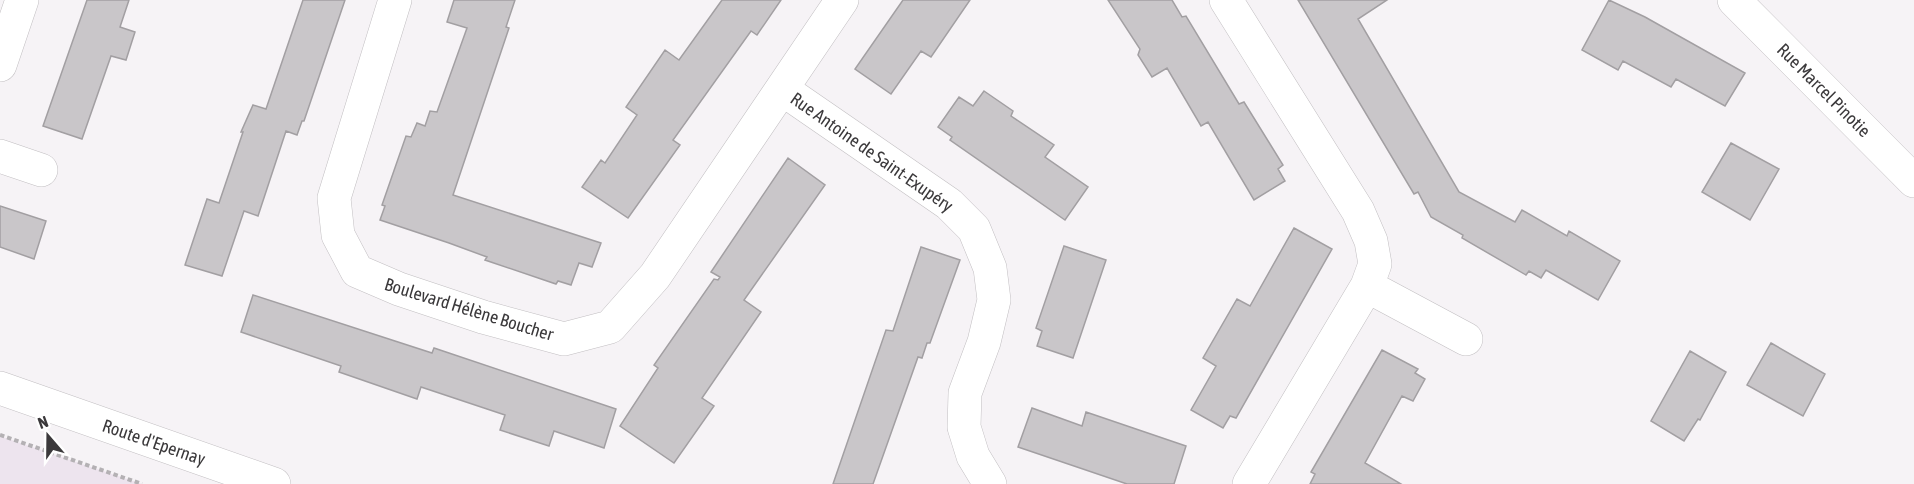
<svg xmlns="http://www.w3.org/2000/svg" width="1914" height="484" font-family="'Asap Condensed',sans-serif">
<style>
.built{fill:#ede4ee}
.building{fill:#c9c6c9;stroke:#a29fa2;stroke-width:1.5}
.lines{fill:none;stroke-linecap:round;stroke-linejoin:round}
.minor-casing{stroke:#c2bfc2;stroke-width:34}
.major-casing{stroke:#c2bfc2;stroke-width:34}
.path{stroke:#b4b1b4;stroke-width:4;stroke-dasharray:4.5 3;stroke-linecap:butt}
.minor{stroke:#fff;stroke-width:33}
.major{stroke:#fff;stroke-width:33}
.labels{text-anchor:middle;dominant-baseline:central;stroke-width:4.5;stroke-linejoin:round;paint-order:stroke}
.street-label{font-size:18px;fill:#3b393b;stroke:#fff}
</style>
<rect width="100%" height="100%" fill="#f6f3f6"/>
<path class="built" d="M 0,436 L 82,464 L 142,484 L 0,484 Z"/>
<path class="building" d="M 87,0 L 129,0 L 120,27 L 135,32 L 126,60 L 111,56 L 82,139 L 43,126 Z
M 303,0 L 345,0 L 304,121 L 302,121 L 297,135 L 286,131 L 258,216 L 244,211 L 222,276 L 185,265 L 207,199 L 219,203 L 243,132 L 241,132 L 253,105 L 266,109 Z
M 454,0 L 515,0 L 506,27 L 509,28 L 453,195 L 601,243 L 592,267 L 579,263 L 571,285 L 558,281 L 556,284 L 485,260 L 487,257 L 449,243 L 380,220 L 385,206 L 382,205 L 406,136 L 411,137 L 417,123 L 425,126 L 430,111 L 437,112 L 467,28 L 447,22 Z
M 722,0 L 781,0 L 757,35 L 751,31 L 673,140 L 680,145 L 628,218 L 582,187 L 601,160 L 605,163 L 637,115 L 626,107 L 665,50 L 679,60 Z
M 903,0 L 970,0 L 931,57 L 921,51 L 891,94 L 855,69 Z
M 1108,0 L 1172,0 L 1182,17 L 1186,16 L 1239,104 L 1244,102 L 1283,165 L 1278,169 L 1285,181 L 1254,200 L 1208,122 L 1201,126 L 1167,68 L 1152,77 L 1138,55 L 1140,49 Z
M 1298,0 L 1387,0 L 1358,19 L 1459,192 L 1515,222 L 1522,210 L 1567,236 L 1569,231 L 1620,261 L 1598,300 L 1546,270 L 1541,278 L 1529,271 L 1526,275 L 1462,238 L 1463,235 L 1431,217 L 1418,192 L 1414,194 Z
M 1609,0 L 1645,17 L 1745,73 L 1725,106 L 1676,79 L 1671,87 L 1623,61 L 1618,70 L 1582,50 Z
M 984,91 L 1013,111 L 1011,116 L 1054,145 L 1045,157 L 1088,187 L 1065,220 L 950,140 L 952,137 L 938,127 L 959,97 L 973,106 Z
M 1731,143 L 1779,169 L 1750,220 L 1702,192 Z
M 788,158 L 825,185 L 744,300 L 761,312 L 702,398 L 714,406 L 674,463 L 620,426 L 658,368 L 654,365 L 714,279 L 718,280 L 720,277 L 711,272 Z
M 0,206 L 46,221 L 34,259 L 0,247 Z
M 1294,228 L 1332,249 L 1236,418 L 1230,416 L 1223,428 L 1191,410 L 1216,366 L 1203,358 L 1237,299 L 1250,306 Z
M 1064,246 L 1106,260 L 1073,358 L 1037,346 L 1042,331 L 1036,328 Z
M 921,247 L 960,260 L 930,343 L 927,343 L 922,358 L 918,357 L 873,484 L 833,484 L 886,330 L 893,331 Z
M 253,295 L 432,353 L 434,348 L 616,409 L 604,448 L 554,431 L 549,446 L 500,430 L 505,415 L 421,387 L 417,399 L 339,372 L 341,366 L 241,332 Z
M 1771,343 L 1825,374 L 1803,416 L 1747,385 Z
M 1382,350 L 1418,369 L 1415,373 L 1425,379 L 1413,401 L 1402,396 L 1365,463 L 1401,484 L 1310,484 L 1315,474 L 1311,472 Z
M 1690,351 L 1726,372 L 1700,420 L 1698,419 L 1684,441 L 1651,421 Z
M 1032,408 L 1082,426 L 1086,412 L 1186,446 L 1174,484 L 1127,484 L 1018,447 Z"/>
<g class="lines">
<g class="minor-casing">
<path id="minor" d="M 395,0 L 334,198 L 338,235 L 357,271 L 399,289 L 483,317 L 564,339 L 610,327 L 655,276 L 842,0
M 1226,0 L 1358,211 L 1371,241 L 1375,264 L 1367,286 L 1249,484
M 1734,0 L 1914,181
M 0,65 L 22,0
M 782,89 L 949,204 L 974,229 L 990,268 L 994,300 L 984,342 L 965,393 L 964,427 L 973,456 L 990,484
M 0,156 L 41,170
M 1367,286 L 1466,339"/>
</g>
<g class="major-casing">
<path id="major" d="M 0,388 L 274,484"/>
</g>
<path class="path" d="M 0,435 L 142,484"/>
<use href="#minor" class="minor"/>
<use href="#major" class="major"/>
</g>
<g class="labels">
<g class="street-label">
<text transform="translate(1824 90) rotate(45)">Rue Marcel Pinotie</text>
<text transform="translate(872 152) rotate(35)">Rue Antoine de Saint-Exupéry</text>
<text transform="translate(469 309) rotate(17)">Boulevard Hélène Boucher</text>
<text transform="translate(154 442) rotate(19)">Route d'Epernay</text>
</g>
</g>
<g transform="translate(48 436) rotate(340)" stroke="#ffffff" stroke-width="4.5" paint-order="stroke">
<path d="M0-4.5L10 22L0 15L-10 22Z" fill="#3b393b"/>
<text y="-9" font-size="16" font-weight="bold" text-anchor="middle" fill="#3b393b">N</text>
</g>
</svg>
